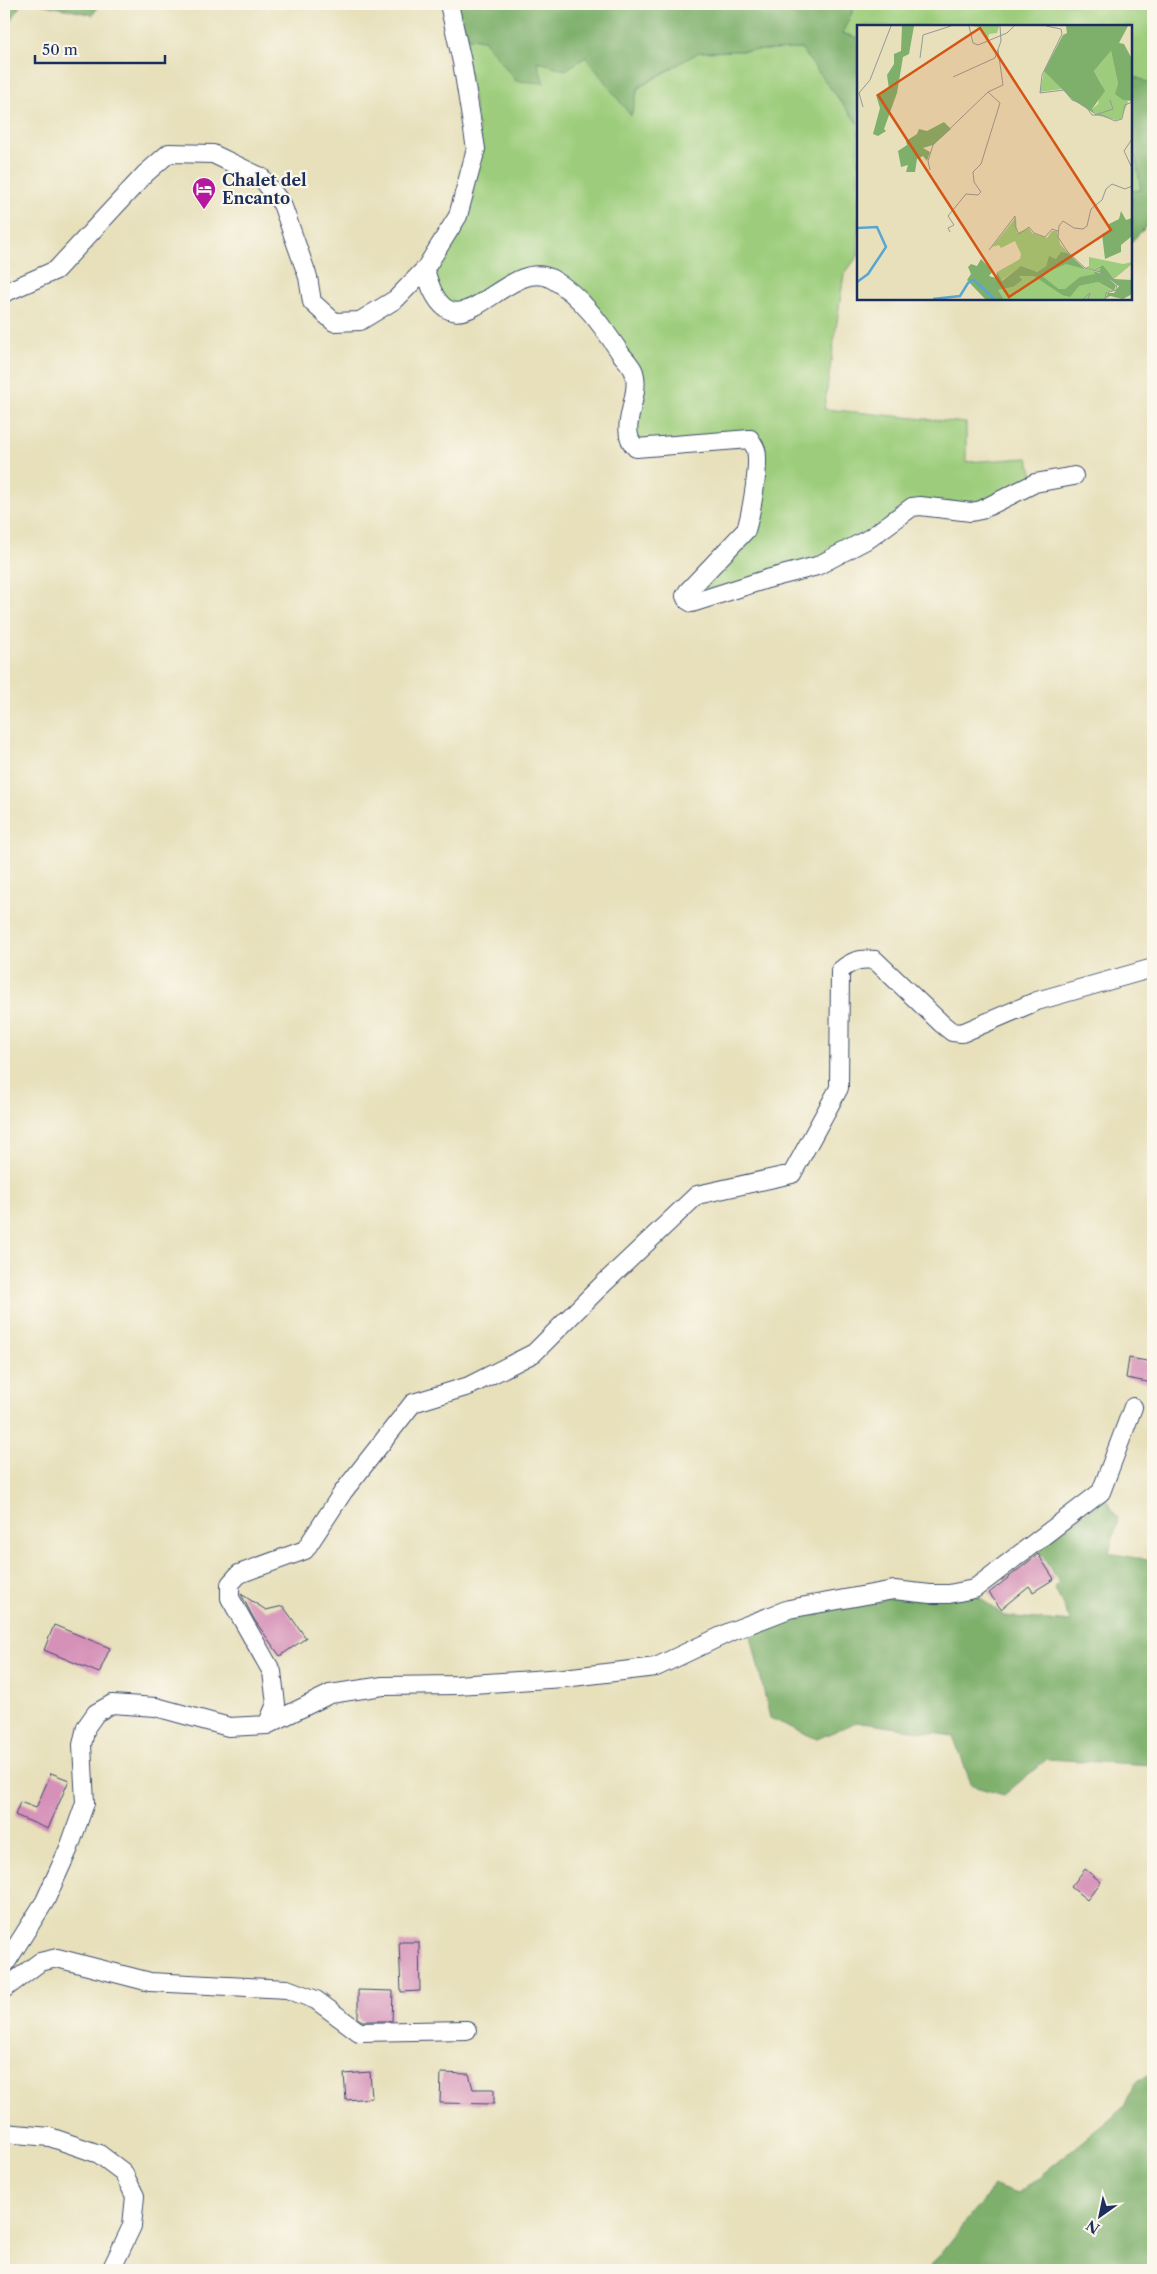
<svg xmlns="http://www.w3.org/2000/svg" width="1157" height="2274" font-family="'Libre Caslon Text',serif">
<style>
.green{fill:#9dcd7c;stroke:#5c7e6d}
.forest{fill:#7eb06c;stroke:#4c7065}
.building{fill:#d691b8}
.lines{fill:none;stroke-linecap:round;stroke-linejoin:round}
.minor-casing{stroke:#3a4a6c;stroke-width:20}
.minor{stroke:#fff;stroke-width:18}
.labels{text-anchor:middle;dominant-baseline:central;stroke-width:4.5;stroke-linejoin:round;paint-order:stroke}
.poi-label{font-size:16px;font-weight:bold;fill:#1b2f5e;stroke:#fbf7ec;text-anchor:start}
.inset-river{fill:none;stroke:#58a7d2;stroke-width:2.5}
.inset-road{fill:none;stroke:#959996;stroke-width:1}
.view{fill:#d45514;fill-opacity:0.15;stroke:#d45514;stroke-width:2.5}
.inset-edge{fill:none;stroke:#1b2f5e;stroke-width:2.5}
</style>
<rect width="100%" height="100%" fill="#fbf7ec"/>
<filter id="ink" filterUnits="userSpaceOnUse"><feTurbulence type="fractalNoise" baseFrequency=".02" numOctaves="2"/><feDisplacementMap in="SourceGraphic" scale="10" xChannelSelector="R" yChannelSelector="G"/><feConvolveMatrix kernelMatrix="1 2 1 2 8 2 1 2 1" color-interpolation-filters="sRGB"/></filter>
<filter id="wash" filterUnits="userSpaceOnUse"><feTurbulence type="fractalNoise" baseFrequency=".0096" numOctaves="4" result="noise"/><feDisplacementMap in="SourceGraphic" scale="20" xChannelSelector="R" yChannelSelector="G"/><feGaussianBlur stdDeviation="1.12" result="paint"/><feColorMatrix in="noise" values="0 0 0 0 0 0 0 0 0 0 0 0 0 0 0 0 0 1.4 0 .05"/><feComposite in="paint" operator="in"/></filter>
<g filter="url(#wash)">
<rect width="100%" height="100%" fill="#e7e0bb"/>
<path class="green" d="M 856,4 L 1153,4 L 1153,85 L 1131,75 L 1131,26 L 858,26 L 858,38 L 842,33 Z
M 463,37 L 484,39 L 516,81 L 536,61 L 586,56 L 631,115 L 638,88 L 699,52 L 801,49 L 858,124 L 858,256 L 844,274 L 824,409 L 966,423 L 966,462 L 1028,458 L 1033,476 L 979,504 L 920,500 L 867,532 L 814,560 L 693,596 L 744,543 L 761,445 L 639,441 L 635,438 L 643,388 L 551,271 L 460,305 C 439,301 438,289 432,270 L 482,150 Z
M 1131,157 L 1136,157 L 1141,190 L 1131,191 Z"/>
<path class="forest" d="M 4,4 L 21,4 L 4,33 Z
M 41,4 L 99,4 L 93,15 Z
M 456,4 L 856,4 L 842,33 L 858,38 L 858,124 L 801,49 L 699,52 L 638,88 L 631,116 L 586,57 L 565,70 L 537,61 L 544,83 L 516,81 L 484,40 L 463,37 Z
M 1131,75 L 1153,85 L 1153,220 L 1131,242 L 1131,191 L 1141,190 L 1136,157 L 1131,157 Z
M 1105,1497 L 1118,1519 L 1109,1553 L 1153,1561 L 1153,1765 L 1047,1759 L 1004,1795 L 972,1786 L 953,1736 L 856,1722 L 817,1739 L 770,1718 L 750,1631 L 791,1615 L 894,1597 L 977,1595 L 1004,1616 L 1071,1622 L 1054,1587 L 1059,1583 L 1038,1549 Z
M 1153,2072 L 1153,2270 L 1067,2270 L 1038,2265 L 1036,2270 L 928,2270 L 994,2186 L 1018,2194 L 1124,2107 L 1134,2084 Z"/>
<g id="blocks">
<path class="building" d="M 1129,1358 L 1153,1362 L 1153,1383 L 1126,1378 Z
M 1038,1554 L 1054,1579 L 1033,1592 L 1029,1586 L 1001,1609 L 989,1593 Z
M 241,1594 L 266,1610 L 283,1606 L 306,1638 L 280,1656 L 255,1621 Z
M 54,1625 L 110,1648 L 99,1673 L 44,1650 Z
M 51,1773 L 69,1780 L 48,1829 L 15,1815 L 20,1802 L 36,1808 Z
M 1085,1869 L 1101,1882 L 1087,1900 L 1071,1887 Z
M 399,1942 L 419,1942 L 420,1991 L 401,1992 Z
M 358,1990 L 393,1991 L 392,2021 L 362,2021 L 358,2018 Z
M 370,2072 L 372,2098 L 346,2100 L 344,2074 Z
M 441,2073 L 469,2074 L 473,2089 L 494,2089 L 494,2104 L 440,2103 Z"/>
</g>
</g>
<g filter="url(#ink)">
<use href="#blocks" fill-opacity="0" stroke="#3a4a6c" stroke-width="1"/>
<g class="lines">
<g class="minor-casing">
<path id="minor" d="M 425,269 C 452,372 505,253 552,279 C 581,295 603,327 621,354 C 625,359 632,366 634,372 C 642,397 616,429 636,448 L 750,439 C 752,443 755,446 756,450 C 760,465 751,514 746,530 L 688,591 L 685,596 L 687,600 L 692,603 L 767,579 L 817,566 L 870,538 L 912,507 L 920,506 L 971,512 L 981,510 L 1035,483 L 1074,476
M 4,293 L 56,270 L 145,174 L 169,153 L 213,154 L 261,177 L 282,204 L 308,277 L 312,302 L 334,322 L 360,321 L 396,299 L 425,269 L 458,216 L 476,149 L 462,62 L 449,4
M 267,1725 L 276,1704 L 272,1672 L 230,1598 L 230,1584 L 239,1574 L 305,1550 L 343,1492 L 413,1403 L 469,1386 L 534,1353 L 600,1287 L 697,1195 L 792,1174 L 839,1088 L 840,971 C 851,961 860,958 875,960 L 942,1024 L 952,1032 L 962,1033 L 1037,1001 L 1153,968
M 4,1966 L 45,1901 L 69,1848 L 85,1803 L 82,1745 L 86,1727 L 96,1713 L 112,1704 L 156,1707 L 229,1727 L 267,1725 L 330,1694 L 383,1686 L 457,1685 L 564,1678 L 656,1667 L 732,1631 L 789,1609 L 894,1590 L 930,1594 L 949,1594 L 974,1589 L 1101,1492 L 1133,1407
M 4,1989 L 40,1962 L 57,1958 L 150,1982 L 287,1989 L 316,2000 L 359,2032 L 467,2030
M 4,2133 L 50,2137 L 99,2154 L 123,2172 L 135,2196 L 132,2226 L 111,2270"/>
</g>
<use href="#minor" class="minor"/>
</g>
</g>
<defs>
<g id="hotel-pin" transform="scale(1.25)"><path d="M0 17L-7.5 6A9.5 9.5 0 1 1 7.5 6Z" fill="#b5179e" stroke="#fbf7ec"/><path d="M-6-4.5h1.5V1H6V5H4.5V3h-9V5H-6ZM-4 0a1.8 1.8 0 1 1 3.6 0ZM.5 0V-2.5h3Q6-2.5 6 0Z" fill="#fff"/></g>
</defs>
<g fill-rule="evenodd">
<use href="#hotel-pin" x="204" y="189"/>
</g>
<g class="labels">
<g class="poi-label">
<text x="222" y="180">Chalet del<tspan x="222" dy="18">Encanto</tspan></text>
</g>
</g>
<g transform="translate(857 25)">
<rect width="275" height="275" fill="#e7e0bb"/>
<path d="M 115,1 L 142,1 L 140,8 L 132,9 L 131,14 L 121,2 ZM 254,26 L 261,59 L 271,77 L 264,94 L 259,95 L 238,90 L 235,84 L 241,79 L 245,60 L 237,46 ZM 187,46 L 198,54 L 205,64 L 183,67 ZM 159,192 L 160,208 L 172,203 L 175,208 L 190,213 L 195,206 L 200,206 L 203,219 L 211,228 L 199,234 L 192,232 L 189,241 L 180,247 L 160,244 L 144,256 L 140,247 L 163,234 L 164,229 L 158,216 L 144,223 L 142,220 L 135,222 ZM 232,232 L 266,239 L 275,237 L 275,239 L 257,254 L 246,240 L 237,244 L 245,243 L 242,247 L 228,243 L 232,241 ZM 209,238 L 236,246 L 238,249 L 208,264 L 202,264 L 184,251 ZM 161,250 L 178,250 L 205,270 L 222,261 L 241,257 L 256,266 L 251,267 L 248,274 L 147,274 L 141,265 L 156,262 Z" fill="#9dcd7c"/>
<path d="M 45,1 L 57,1 L 52,29 L 46,32 L 40,68 L 27,104 L 29,106 L 21,111 L 16,109 L 23,83 L 19,70 L 32,64 L 30,50 L 37,39 L 37,29 L 44,26 ZM 209,1 L 271,1 L 262,18 L 267,19 L 275,34 L 275,76 L 266,75 L 258,69 L 261,59 L 254,26 L 237,46 L 248,66 L 235,84 L 238,89 L 216,75 L 187,46 L 206,10 L 210,8 ZM 87,97 L 94,104 L 76,120 L 66,123 L 73,127 L 70,136 L 66,131 L 60,134 L 58,147 L 49,147 L 51,140 L 44,142 L 41,126 L 50,120 L 49,116 L 60,109 L 62,104 L 70,106 ZM 264,186 L 269,195 L 275,193 L 275,211 L 264,220 L 264,227 L 248,234 L 245,209 L 252,206 L 252,199 L 262,194 ZM 204,227 L 211,228 L 228,244 L 209,239 L 184,250 L 202,264 L 208,264 L 223,252 L 238,249 L 236,246 L 246,249 L 259,260 L 257,266 L 241,257 L 222,261 L 213,272 L 205,270 L 177,251 L 162,251 L 165,255 L 156,262 L 141,265 L 147,274 L 128,274 L 110,255 L 114,249 L 111,242 L 114,239 L 120,241 L 124,234 L 136,246 L 132,251 L 139,253 L 140,247 L 145,256 L 164,241 L 180,247 L 189,241 L 192,231 L 199,234 ZM 246,240 L 257,254 L 275,255 L 275,269 L 266,274 L 253,271 L 248,274 L 251,268 L 257,268 L 262,261 L 242,247 L 244,243 L 236,245 Z" fill="#7eb06c"/>
<path class="inset-river" d="M 0,203 L 20,202 L 29,222 L 11,249 L 0,257M 76,274 L 103,271 L 111,258 L 117,255 L 137,274"/>
<path class="inset-road" d="M 112,1 L 116,18 L 121,20 L 150,8 L 157,1M 189,1 L 204,4 L 205,9 L 185,50 L 183,68 L 207,65 L 215,75 L 227,79 L 235,90 L 245,90 L 258,96 L 265,94 L 268,80 L 275,77M 63,33 L 66,10 L 94,1M 96,52 L 138,33 L 144,16 L 143,1M 6,82 L 2,68 L 13,55 L 34,1M 238,90 L 256,84 L 253,75M 275,114 L 267,126 L 275,143M 73,145 L 71,136 L 76,120 L 131,67 L 146,60 L 141,25M 93,207 L 91,203 L 97,200 L 91,191 L 109,169 L 121,170 L 124,167 L 117,157 L 116,147 L 124,139 L 143,78 L 131,67M 132,225 L 158,191 L 158,201 L 162,209 L 172,202 L 177,208 L 188,212 L 195,204 L 201,206M 226,274 L 233,268 L 231,274M 248,274 L 249,268 L 259,265 L 260,259 L 247,248 L 228,243 L 210,226 L 201,212 L 202,201 L 206,196 L 217,203 L 226,204 L 230,201 L 234,184 L 245,175 L 249,164 L 255,159 L 268,164 L 275,161"/>
<path class="view" d="M 123,3 L 254,205 L 152,272 L 21,70 Z"/>
<rect width="275" height="275" class="inset-edge"/>
</g>
<rect width="1157" height="2274" fill="none" stroke="#fbf7ec" stroke-width="20"/>
<g transform="translate(1100 2216) rotate(213)" stroke="#fbf7ec" stroke-width="4" paint-order="stroke">
<path d="M0-4L9 19L0 12L-9 19Z" fill="#1b2f5e"/>
<text y="-8" font-size="14" font-weight="bold" text-anchor="middle" fill="#1b2f5e">N</text>
</g>
<path d="M35 55v8h130v-8" fill="none" stroke="#1b2f5e" stroke-width="2.5"/>
<text x="42" y="55" font-size="15" fill="#1b2f5e" stroke="#fbf7ec" stroke-width="4" paint-order="stroke">50 m</text>
</svg>
